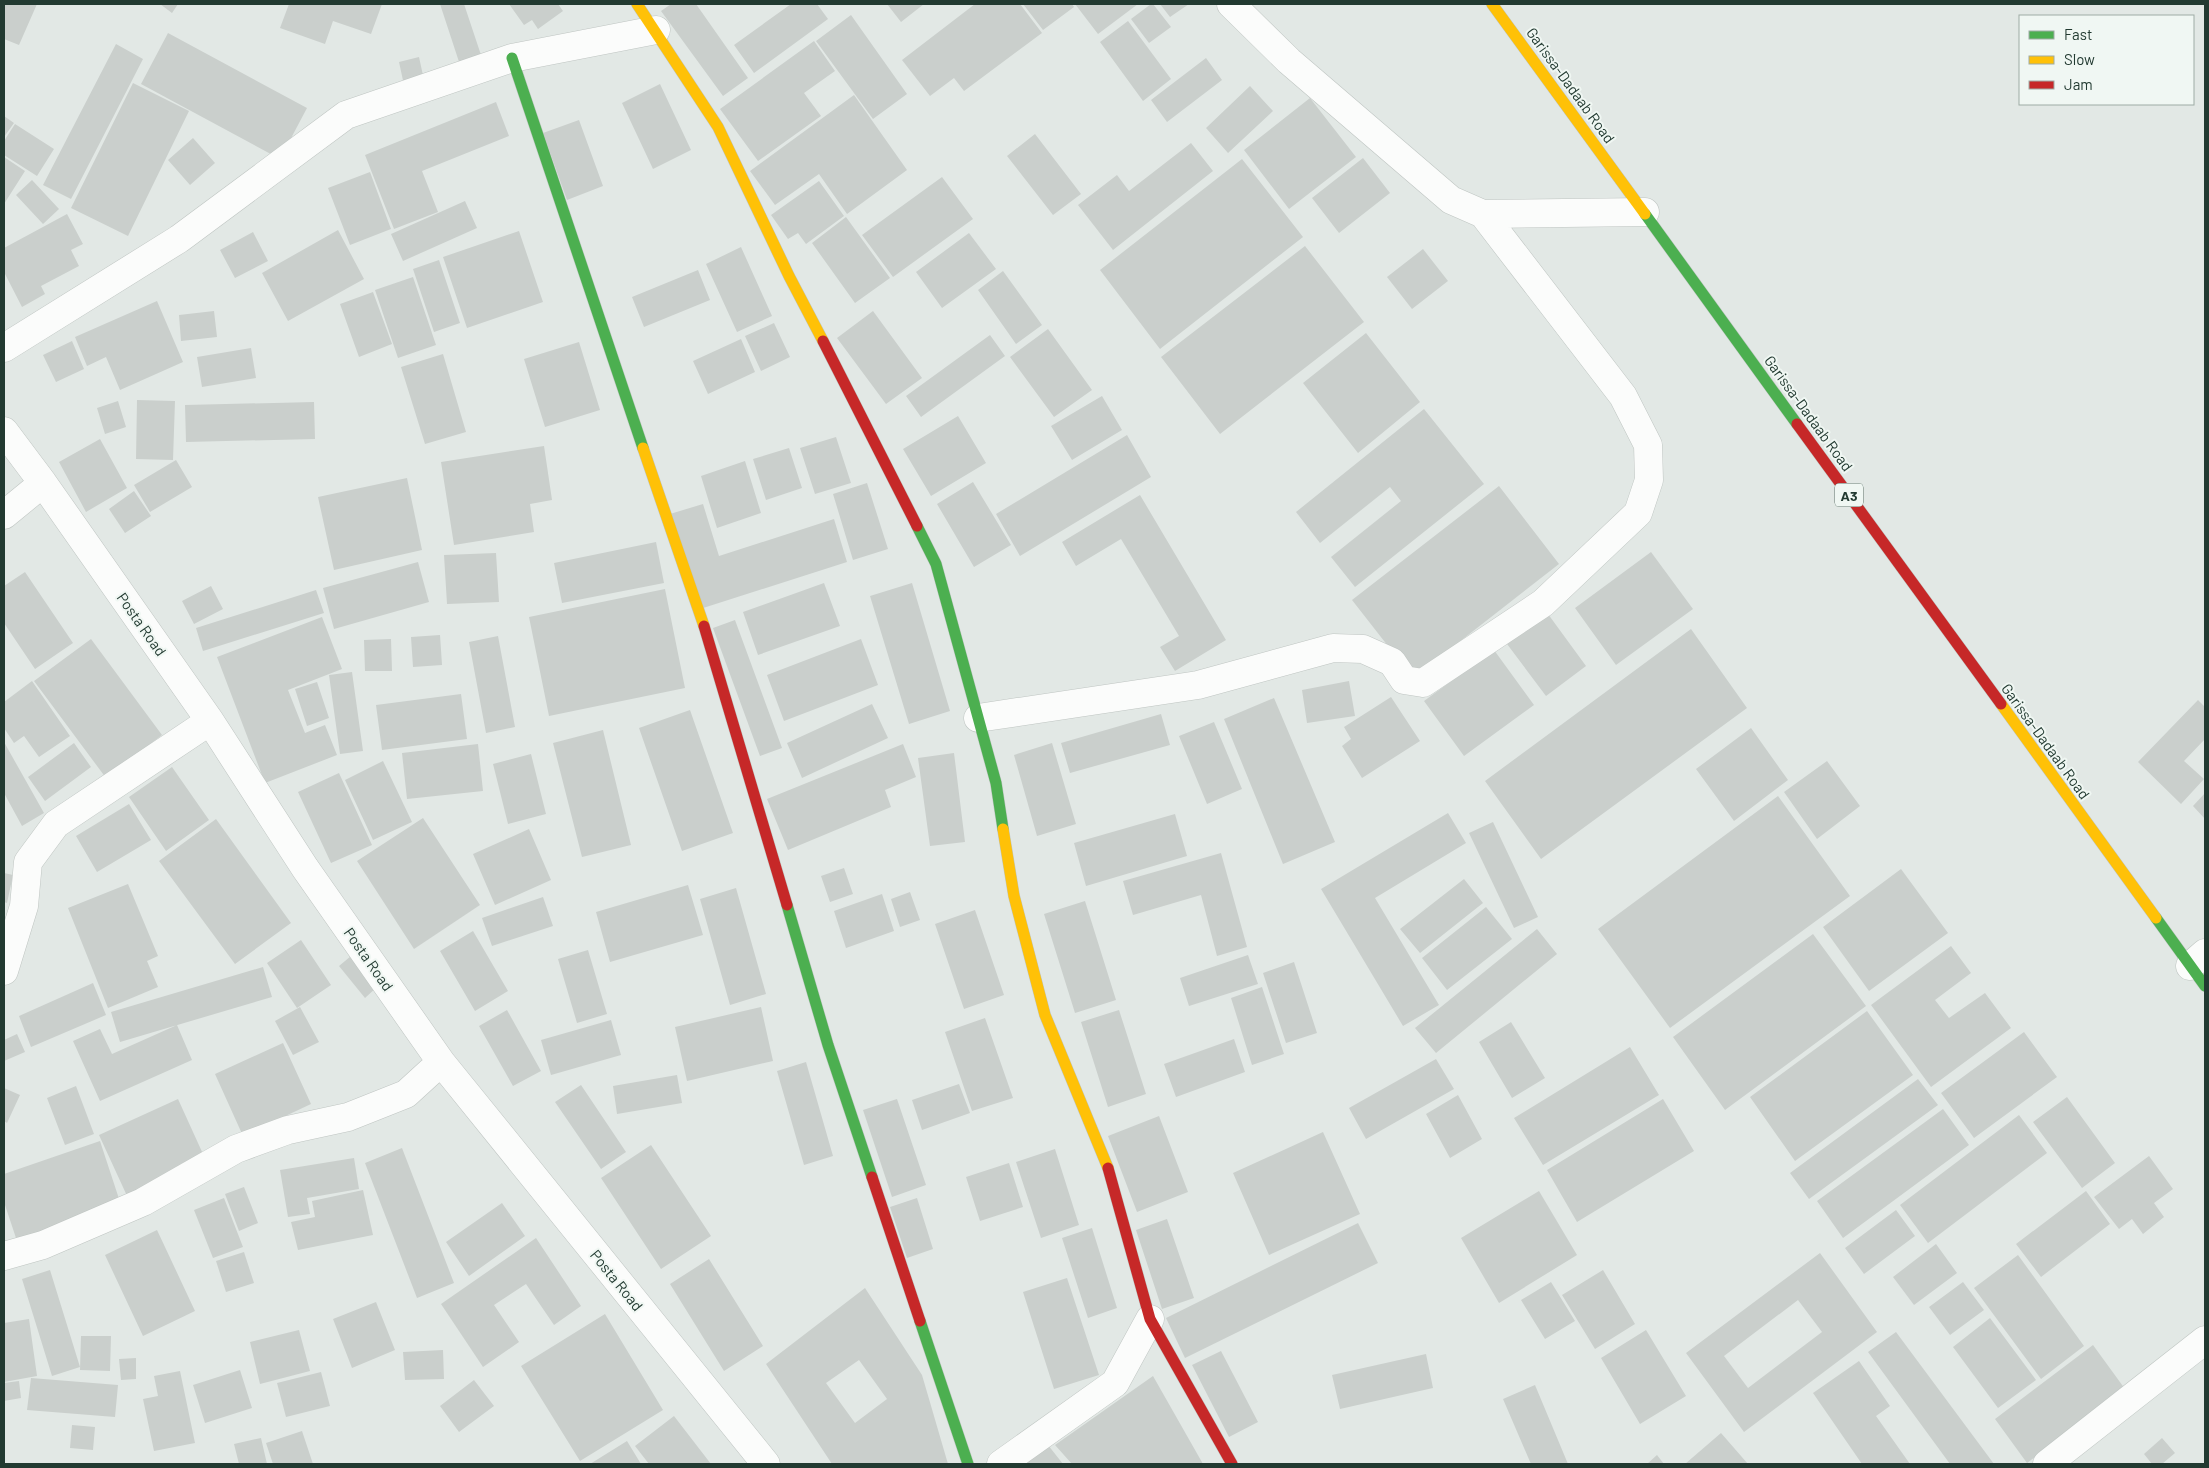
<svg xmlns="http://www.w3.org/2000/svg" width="2209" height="1468" font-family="Barlow,sans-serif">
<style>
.building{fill:#cacfcc;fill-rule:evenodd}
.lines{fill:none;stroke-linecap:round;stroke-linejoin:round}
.street-casing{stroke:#bfc5c2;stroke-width:29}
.fast-casing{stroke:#bfc6c2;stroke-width:12}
.slow-casing{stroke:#bfc6c2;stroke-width:12}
.jam-casing{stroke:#bfc6c2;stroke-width:12}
.street{stroke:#fbfcfb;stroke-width:28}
.fast{stroke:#4caf50;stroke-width:11}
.slow{stroke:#ffc107;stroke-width:11}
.jam{stroke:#c62828;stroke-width:11}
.labels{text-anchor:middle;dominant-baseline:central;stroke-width:4;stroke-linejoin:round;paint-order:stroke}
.shield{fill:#f0f7f3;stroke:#60736b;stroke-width:1}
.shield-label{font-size:14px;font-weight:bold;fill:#223a31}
.street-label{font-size:15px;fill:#223a31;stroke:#f0f7f3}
</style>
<rect width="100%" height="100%" fill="#e2e8e5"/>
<path class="building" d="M 4,4 L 37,4 L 19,45 L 4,39 Z
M 160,4 L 178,4 L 172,13 Z
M 289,4 L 382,4 L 371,34 L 333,21 L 325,44 L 280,28 Z
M 440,4 L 464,4 L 484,64 L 462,71 Z
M 509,4 L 558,4 L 563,11 L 538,29 L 532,20 L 524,25 Z
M 671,4 L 696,4 L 748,78 L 723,96 L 661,11 Z
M 791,4 L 817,4 L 828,19 L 754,73 L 734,45 Z
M 887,4 L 924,4 L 901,22 Z
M 975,4 L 1020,4 L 1042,33 L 964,91 L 954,78 L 930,96 L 902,60 Z
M 1023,4 L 1072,4 L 1074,7 L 1043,30 Z
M 1075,4 L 1138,4 L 1098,34 Z
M 1151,4 L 1153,4 L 1171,27 L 1149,43 L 1131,19 Z
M 1160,4 L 1189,4 L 1170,17 Z
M 851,15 L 907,94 L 873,119 L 816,41 Z
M 1128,21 L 1171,79 L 1143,101 L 1100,42 Z
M 168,33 L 307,108 L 280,159 L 141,84 Z
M 814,41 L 835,71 L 804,93 L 821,116 L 758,161 L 720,109 Z
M 116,44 L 143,59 L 71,199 L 43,185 Z
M 419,57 L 424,80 L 404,85 L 399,62 Z
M 1206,58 L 1222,80 L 1167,122 L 1151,100 Z
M 133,83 L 189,111 L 128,236 L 71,208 Z
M 660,84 L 691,150 L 653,169 L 622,103 Z
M 1250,86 L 1273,111 L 1228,153 L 1206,128 Z
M 854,95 L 907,170 L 847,214 L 819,174 L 775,205 L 750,171 Z
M 1310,98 L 1356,157 L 1289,209 L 1244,150 Z
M 496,102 L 509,136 L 422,171 L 438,212 L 394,229 L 365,155 Z
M 4,116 L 14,123 L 4,137 Z
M 579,120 L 603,186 L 567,200 L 543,133 Z
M 15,124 L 54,149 L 37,176 L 4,155 L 4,141 Z
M 1035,134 L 1081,194 L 1053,215 L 1007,156 Z
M 193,138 L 215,163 L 190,185 L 168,160 Z
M 1191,143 L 1213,171 L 1113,250 L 1078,205 L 1117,175 L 1129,191 Z
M 4,157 L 25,171 L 4,204 Z
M 1363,158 L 1390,193 L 1339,233 L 1312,198 Z
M 1242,159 L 1303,237 L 1160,349 L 1100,270 Z
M 370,172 L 391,229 L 350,245 L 328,188 Z
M 942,177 L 973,219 L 893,277 L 862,235 Z
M 32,180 L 59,209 L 43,224 L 16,195 Z
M 819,181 L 844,216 L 806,244 L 798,233 L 788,239 L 771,215 Z
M 465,201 L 477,228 L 403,261 L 391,234 Z
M 67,214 L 83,244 L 71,250 L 79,266 L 41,286 L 45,294 L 22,307 L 4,272 L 4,248 Z
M 846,217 L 890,278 L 855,303 L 812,243 Z
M 338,230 L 364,279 L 288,321 L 262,273 Z
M 519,231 L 543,302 L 467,328 L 443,257 Z
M 253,232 L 268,261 L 235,278 L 220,250 Z
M 969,233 L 996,269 L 942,308 L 916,272 Z
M 1305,246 L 1364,322 L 1220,434 L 1161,357 Z
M 741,247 L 772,316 L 737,332 L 706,264 Z
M 1423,249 L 1448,281 L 1412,309 L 1387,277 Z
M 439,260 L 460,323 L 434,332 L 413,269 Z
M 698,270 L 710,300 L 644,327 L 632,297 Z
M 1003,271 L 1042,325 L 1016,344 L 978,290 Z
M 413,277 L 436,345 L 398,358 L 375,290 Z
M 373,292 L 392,344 L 359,357 L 340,304 Z
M 157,301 L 183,362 L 120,390 L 106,357 L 87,366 L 75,337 Z
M 214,311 L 217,337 L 181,341 L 179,315 Z
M 873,311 L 922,378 L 886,404 L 837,338 Z
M 774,323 L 790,357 L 761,371 L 745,336 Z
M 1048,329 L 1092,390 L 1054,417 L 1010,357 Z
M 1366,333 L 1420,402 L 1358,453 L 1303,383 Z
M 990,335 L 1005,356 L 921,417 L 906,396 Z
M 741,339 L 755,372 L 708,394 L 693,361 Z
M 72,341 L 84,369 L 56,382 L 43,355 Z
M 579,342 L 600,410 L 545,427 L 524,359 Z
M 251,348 L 256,378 L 202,387 L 197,357 Z
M 443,354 L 466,432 L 425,444 L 401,367 Z
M 1102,396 L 1122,430 L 1072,460 L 1051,426 Z
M 137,400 L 175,401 L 173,460 L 136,459 Z
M 118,401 L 126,427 L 105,434 L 97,408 Z
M 314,402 L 315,439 L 186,442 L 185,405 Z
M 1424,409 L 1484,484 L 1355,587 L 1331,557 L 1401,501 L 1390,487 L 1320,543 L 1296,512 Z
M 958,416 L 986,463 L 931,496 L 903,449 Z
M 1127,435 L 1151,477 L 1020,556 L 996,514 Z
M 836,437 L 851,483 L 815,494 L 800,448 Z
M 100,439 L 127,488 L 86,512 L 59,462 Z
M 544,446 L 552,500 L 530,504 L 534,532 L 454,545 L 441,462 Z
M 789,448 L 802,488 L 766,500 L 753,459 Z
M 176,460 L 192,487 L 150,512 L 134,485 Z
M 745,461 L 761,513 L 717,528 L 701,476 Z
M 407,478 L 422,550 L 334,570 L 318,497 Z
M 973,482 L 1011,545 L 974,567 L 937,504 Z
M 867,483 L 888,549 L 853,560 L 833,494 Z
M 1499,486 L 1559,564 L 1413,678 L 1352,600 Z
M 134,491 L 151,516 L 125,533 L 109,509 Z
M 1140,495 L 1226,640 L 1175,671 L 1160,647 L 1179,636 L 1121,539 L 1076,566 L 1062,542 Z
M 703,504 L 719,556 L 834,519 L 847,562 L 700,609 L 670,514 Z
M 656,542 L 664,583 L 562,603 L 554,563 Z
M 1651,552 L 1693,609 L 1616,665 L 1575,608 Z
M 496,553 L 499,602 L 447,604 L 444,555 Z
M 418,562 L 429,602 L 334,629 L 323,588 Z
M 25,572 L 73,643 L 35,669 L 4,623 L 4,586 Z
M 824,583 L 840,626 L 758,655 L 743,612 Z
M 912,583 L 950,711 L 909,724 L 870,596 Z
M 211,586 L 223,609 L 194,624 L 182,601 Z
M 665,589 L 685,688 L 549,716 L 529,617 Z
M 316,590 L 324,613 L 203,651 L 196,628 Z
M 1548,614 L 1586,666 L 1546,696 L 1507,644 Z
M 322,617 L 342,669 L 288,690 L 305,733 L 325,725 L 337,755 L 265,783 L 217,657 Z
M 735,620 L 782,748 L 760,756 L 713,628 Z
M 1691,629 L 1747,708 L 1541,859 L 1485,781 Z
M 440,635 L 442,665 L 413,667 L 411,637 Z
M 498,636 L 515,727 L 486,733 L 469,642 Z
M 91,639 L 162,735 L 106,778 L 34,681 Z
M 391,639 L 392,671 L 365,671 L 364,640 Z
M 861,639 L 878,685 L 784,721 L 767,675 Z
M 1494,650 L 1534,705 L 1464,756 L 1424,701 Z
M 352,672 L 363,751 L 340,754 L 329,675 Z
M 32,681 L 70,736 L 39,757 L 24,736 L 14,743 L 4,728 L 4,702 Z
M 1349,681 L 1355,716 L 1307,723 L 1302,690 Z
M 317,682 L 329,718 L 307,726 L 295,689 Z
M 461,694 L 467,739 L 382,750 L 376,705 Z
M 1391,697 L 1420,741 L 1362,778 L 1342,746 L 1351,739 L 1344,727 Z
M 1274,698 L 1335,842 L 1283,864 L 1224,719 Z
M 2198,700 L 2205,707 L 2205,739 L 2184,761 L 2204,779 L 2181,804 L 2138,762 Z
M 872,704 L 888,738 L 802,778 L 787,743 Z
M 690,710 L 733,833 L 682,851 L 639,728 Z
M 1161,714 L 1170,745 L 1070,773 L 1061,743 Z
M 1214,722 L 1242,789 L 1207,804 L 1179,736 Z
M 1751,728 L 1788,780 L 1734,821 L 1696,769 Z
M 603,730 L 631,845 L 582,857 L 553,743 Z
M 4,742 L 44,813 L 22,826 L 4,793 Z
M 74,743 L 91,767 L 45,801 L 28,777 Z
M 1052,743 L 1076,824 L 1037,836 L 1014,755 Z
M 478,744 L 483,791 L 407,799 L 402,753 Z
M 903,744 L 916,777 L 885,790 L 891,807 L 788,850 L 767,799 Z
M 954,753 L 965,842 L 930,846 L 918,758 Z
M 531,754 L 546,814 L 508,824 L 493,764 Z
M 383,761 L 412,822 L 373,840 L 345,780 Z
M 1827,761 L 1860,806 L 1817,839 L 1784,792 Z
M 172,767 L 209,820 L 166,851 L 129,797 Z
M 339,773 L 372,845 L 331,863 L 298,792 Z
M 2205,793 L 2205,819 L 2193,806 Z
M 1778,796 L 1850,896 L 1670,1028 L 1598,929 Z
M 129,804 L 151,840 L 97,872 L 76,836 Z
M 1448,813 L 1466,843 L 1375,898 L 1439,1005 L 1403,1026 L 1321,889 Z
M 1175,814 L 1187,856 L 1086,886 L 1074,843 Z
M 423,818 L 480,905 L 414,949 L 357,861 Z
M 216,819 L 291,923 L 235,964 L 159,861 Z
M 1493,822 L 1538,917 L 1514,928 L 1469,833 Z
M 529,829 L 551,880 L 495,905 L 473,854 Z
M 1221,853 L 1247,947 L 1217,956 L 1201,895 L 1133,915 L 1123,881 Z
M 844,868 L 853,894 L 830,902 L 821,876 Z
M 1901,869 L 1948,933 L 1869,991 L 1823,927 Z
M 4,873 L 13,875 L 7,903 L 4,902 Z
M 1464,879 L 1483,903 L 1420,953 L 1400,929 Z
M 128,884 L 158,956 L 147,961 L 158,987 L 108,1008 L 68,908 Z
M 688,885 L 703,935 L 610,962 L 596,912 Z
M 736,888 L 766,994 L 730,1005 L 700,899 Z
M 910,892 L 920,920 L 900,927 L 891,899 Z
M 882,894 L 894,931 L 846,948 L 834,911 Z
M 543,897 L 553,926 L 492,946 L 482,918 Z
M 1085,901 L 1116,1000 L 1075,1013 L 1044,914 Z
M 1486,907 L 1512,939 L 1447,990 L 1422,958 Z
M 975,910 L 1004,995 L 964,1009 L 935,924 Z
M 1537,929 L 1557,954 L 1436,1053 L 1415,1028 Z
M 473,931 L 508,991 L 475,1011 L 440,951 Z
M 1813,934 L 1866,1006 L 1725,1110 L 1673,1037 Z
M 301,940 L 331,985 L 297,1008 L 267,963 Z
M 1951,946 L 1971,973 L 1935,1000 L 1949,1018 L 1985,993 L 2011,1028 L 1931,1087 L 1871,1005 Z
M 588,950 L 607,1014 L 577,1023 L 558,959 Z
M 1248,955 L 1258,984 L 1189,1006 L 1180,978 Z
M 351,956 L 377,987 L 365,998 L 339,966 Z
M 1294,962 L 1317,1033 L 1286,1043 L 1263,973 Z
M 263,967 L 272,997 L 120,1042 L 111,1012 Z
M 93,983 L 106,1015 L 31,1047 L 19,1016 Z
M 1262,987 L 1284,1054 L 1252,1065 L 1231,998 Z
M 300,1007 L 319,1042 L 293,1055 L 275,1021 Z
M 761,1007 L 773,1061 L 687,1081 L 675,1027 Z
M 507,1010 L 541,1071 L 513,1086 L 479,1026 Z
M 1119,1010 L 1146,1094 L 1108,1107 L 1081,1022 Z
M 1867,1011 L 1913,1075 L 1795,1161 L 1750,1097 Z
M 985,1018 L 1013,1098 L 972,1111 L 945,1032 Z
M 611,1020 L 621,1055 L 551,1075 L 541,1040 Z
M 1511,1022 L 1545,1078 L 1512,1098 L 1479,1042 Z
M 177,1025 L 192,1060 L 100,1101 L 73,1041 L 100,1029 L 112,1054 Z
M 2024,1032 L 2057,1077 L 1974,1138 L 1941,1093 Z
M 17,1034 L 25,1052 L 4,1061 L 4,1040 Z
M 1234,1039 L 1245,1072 L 1176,1097 L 1164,1064 Z
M 283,1043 L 311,1104 L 243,1136 L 215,1074 Z
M 1630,1047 L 1659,1095 L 1543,1165 L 1514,1118 Z
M 1436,1059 L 1454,1089 L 1366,1139 L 1349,1108 Z
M 806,1062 L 833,1156 L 804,1165 L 777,1071 Z
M 677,1075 L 682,1103 L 617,1114 L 613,1086 Z
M 1918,1079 L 1938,1105 L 1809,1199 L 1790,1173 Z
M 959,1084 L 970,1113 L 922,1130 L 912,1100 Z
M 581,1085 L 626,1152 L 601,1169 L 555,1102 Z
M 76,1086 L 94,1134 L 65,1145 L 47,1098 Z
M 4,1088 L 20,1095 L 7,1123 L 4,1121 Z
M 1458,1095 L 1482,1139 L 1450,1158 L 1426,1114 Z
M 2067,1097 L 2115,1163 L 2082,1188 L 2033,1122 Z
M 178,1099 L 203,1154 L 181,1164 L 184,1172 L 128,1198 L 99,1135 Z
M 897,1099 L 926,1185 L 892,1197 L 863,1110 Z
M 1663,1099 L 1694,1151 L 1577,1222 L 1547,1170 Z
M 1943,1109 L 1969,1145 L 1843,1238 L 1817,1201 Z
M 2019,1115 L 2047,1153 L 1928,1243 L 1900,1205 Z
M 1159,1116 L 1188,1192 L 1137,1212 L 1108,1136 Z
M 1323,1132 L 1360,1214 L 1269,1255 L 1233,1173 Z
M 100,1141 L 123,1211 L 19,1247 L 4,1202 L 4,1174 Z
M 651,1145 L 711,1236 L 661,1269 L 601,1178 Z
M 402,1148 L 454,1283 L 417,1298 L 365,1163 Z
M 1055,1149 L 1079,1225 L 1041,1238 L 1016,1162 Z
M 2149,1156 L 2173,1189 L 2154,1203 L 2164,1217 L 2143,1234 L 2132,1219 L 2119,1229 L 2094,1197 Z
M 354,1158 L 359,1189 L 307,1198 L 310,1214 L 288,1217 L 280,1170 Z
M 1009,1163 L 1023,1207 L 980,1221 L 966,1177 Z
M 244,1187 L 258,1223 L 239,1231 L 225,1194 Z
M 363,1190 L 373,1235 L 298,1250 L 291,1222 L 315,1217 L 312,1201 Z
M 1539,1191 L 1577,1255 L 1499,1303 L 1461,1238 Z
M 2086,1191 L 2110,1224 L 2041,1277 L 2016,1244 Z
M 224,1198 L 243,1247 L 213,1258 L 194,1210 Z
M 917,1198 L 933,1249 L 907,1258 L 890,1207 Z
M 502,1203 L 525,1236 L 469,1276 L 446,1242 Z
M 1896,1210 L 1915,1236 L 1864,1274 L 1845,1248 Z
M 1167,1219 L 1194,1298 L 1162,1309 L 1136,1230 Z
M 1358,1223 L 1378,1263 L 1185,1358 L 1166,1318 Z
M 1092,1228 L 1117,1308 L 1088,1318 L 1062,1238 Z
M 157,1230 L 195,1311 L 143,1336 L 105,1255 Z
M 536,1238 L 581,1306 L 554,1325 L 526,1284 L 494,1305 L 519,1342 L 483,1367 L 441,1304 Z
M 1936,1244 L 1957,1273 L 1914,1305 L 1893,1277 Z
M 244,1252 L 254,1283 L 226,1292 L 216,1261 Z
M 1820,1253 L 1877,1332 L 1744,1432 L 1686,1353 ZM 1798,1300 L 1822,1332 L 1748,1388 L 1724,1356 Z
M 2018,1255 L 2084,1346 L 2041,1379 L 1974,1288 Z
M 709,1259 L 763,1346 L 724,1371 L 670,1284 Z
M 50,1270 L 80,1367 L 52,1376 L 22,1279 Z
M 1603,1270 L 1635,1324 L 1595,1349 L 1562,1295 Z
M 1067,1278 L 1099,1375 L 1054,1389 L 1023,1292 Z
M 1551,1282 L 1575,1321 L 1545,1339 L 1521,1300 Z
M 1963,1282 L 1984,1310 L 1950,1335 L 1929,1307 Z
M 865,1288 L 922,1375 L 948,1464 L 832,1464 L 766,1364 ZM 859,1360 L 887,1399 L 855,1423 L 826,1383 Z
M 376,1302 L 395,1350 L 352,1368 L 333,1319 Z
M 605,1314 L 663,1410 L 580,1461 L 521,1366 Z
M 1990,1318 L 2036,1380 L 1998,1408 L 1953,1347 Z
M 29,1319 L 37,1376 L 4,1382 L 4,1323 Z
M 299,1330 L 310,1371 L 260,1384 L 250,1342 Z
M 1646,1330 L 1686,1396 L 1640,1424 L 1601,1358 Z
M 1896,1332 L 1994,1464 L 1950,1464 L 1868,1352 Z
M 81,1336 L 111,1336 L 110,1371 L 80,1370 Z
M 2093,1345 L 2125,1389 L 2027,1463 L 1995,1419 Z
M 443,1350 L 444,1379 L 405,1380 L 403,1352 Z
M 1221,1351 L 1258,1422 L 1229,1437 L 1192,1365 Z
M 1426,1354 L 1433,1388 L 1340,1409 L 1332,1375 Z
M 136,1358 L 136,1379 L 121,1380 L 119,1359 Z
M 1859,1361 L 1890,1406 L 1876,1416 L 1910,1464 L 1862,1464 L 1813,1393 Z
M 240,1370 L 252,1408 L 205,1423 L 193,1385 Z
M 180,1371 L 195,1443 L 154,1451 L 143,1399 L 158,1396 L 154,1376 Z
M 321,1372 L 330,1406 L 286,1417 L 277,1383 Z
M 1153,1376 L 1203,1464 L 1072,1464 L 1055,1445 Z
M 31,1378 L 118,1385 L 115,1417 L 27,1410 Z
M 474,1380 L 494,1406 L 459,1432 L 440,1406 Z
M 19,1381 L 21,1398 L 4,1401 L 4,1383 Z
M 1535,1385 L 1568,1464 L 1531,1464 L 1503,1399 Z
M 674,1416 L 711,1464 L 649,1464 L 635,1446 Z
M 72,1425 L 95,1427 L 93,1450 L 70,1448 Z
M 302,1431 L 313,1464 L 273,1464 L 266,1443 Z
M 1721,1433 L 1748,1464 L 1685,1464 Z
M 261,1438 L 267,1464 L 239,1464 L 234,1444 Z
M 2162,1438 L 2175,1453 L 2162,1464 L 2152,1464 L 2144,1454 Z
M 627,1441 L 641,1464 L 590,1464 Z
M 1048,1445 L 1063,1464 L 1025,1464 Z
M 1657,1455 L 1664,1464 L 1647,1464 Z"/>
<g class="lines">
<g class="street-casing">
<path id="street" d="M 1231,4 L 1289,61 L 1451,200 L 1483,214 L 1645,212
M 4,348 L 179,239 L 346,115 L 512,58 L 656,30
M 4,431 L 43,483 L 210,721 L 305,868 L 441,1062 L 766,1464
M 4,515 L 43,483
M 978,718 L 1198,685 L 1333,648 L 1363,649 L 1392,662 L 1404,680 L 1423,683 L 1543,603 L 1638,513 L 1649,480 L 1648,445 L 1623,396 L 1483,214
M 2190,966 L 2205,953
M 4,971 L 24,906 L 28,862 L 56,824 L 210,721
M 4,1256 L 43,1245 L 143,1202 L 236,1149 L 288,1130 L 348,1117 L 406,1094 L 441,1062
M 1001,1464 L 1115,1383 L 1150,1319
M 2047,1464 L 2205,1340"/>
</g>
<g class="fast-casing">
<path id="fast" d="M 512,58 L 643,448
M 1645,214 L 1797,424
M 917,526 L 936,564 L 996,783 L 1003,829
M 787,905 L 828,1045 L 872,1177
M 2156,918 L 2205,986
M 920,1321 L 968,1464"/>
</g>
<g class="slow-casing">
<path id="slow" d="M 637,4 L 718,127 L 789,276 L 823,341
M 1492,4 L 1645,214
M 643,448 L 704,626
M 2001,704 L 2156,918
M 1003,829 L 1014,896 L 1045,1015 L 1108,1168"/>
</g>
<g class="jam-casing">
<path id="jam" d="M 823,341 L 917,526
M 1797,424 L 2001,704
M 704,626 L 787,905
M 1108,1168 L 1150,1319 L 1232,1464
M 872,1177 L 920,1321"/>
</g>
<use href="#street" class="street"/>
<use href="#fast" class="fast"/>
<use href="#slow" class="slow"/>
<use href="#jam" class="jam"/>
</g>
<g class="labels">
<rect class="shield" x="1835" y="483.5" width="28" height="23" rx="4"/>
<g class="shield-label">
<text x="1849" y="495">A3</text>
</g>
<g class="street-label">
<text transform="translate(1571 85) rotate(54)">Garissa-Dadaab Road</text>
<text transform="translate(1809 413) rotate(54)">Garissa-Dadaab Road</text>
<text transform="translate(142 624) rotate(55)">Posta Road</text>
<text transform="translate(2046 741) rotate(54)">Garissa-Dadaab Road</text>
<text transform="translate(369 959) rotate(55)">Posta Road</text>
<text transform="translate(617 1280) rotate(51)">Posta Road</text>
</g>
</g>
<rect width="2209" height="1468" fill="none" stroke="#223a31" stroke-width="10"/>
<rect x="2019" y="15" width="175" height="90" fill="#f0f7f3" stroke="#9eaba5"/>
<rect x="2029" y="31" width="25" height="8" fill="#4caf50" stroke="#9eaba5"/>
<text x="2064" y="40" font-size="15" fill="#223a31">Fast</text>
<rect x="2029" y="56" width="25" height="8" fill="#ffc107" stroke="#9eaba5"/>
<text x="2064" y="65" font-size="15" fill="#223a31">Slow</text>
<rect x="2029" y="81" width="25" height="8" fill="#c62828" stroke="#9eaba5"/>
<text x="2064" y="90" font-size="15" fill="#223a31">Jam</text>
</svg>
